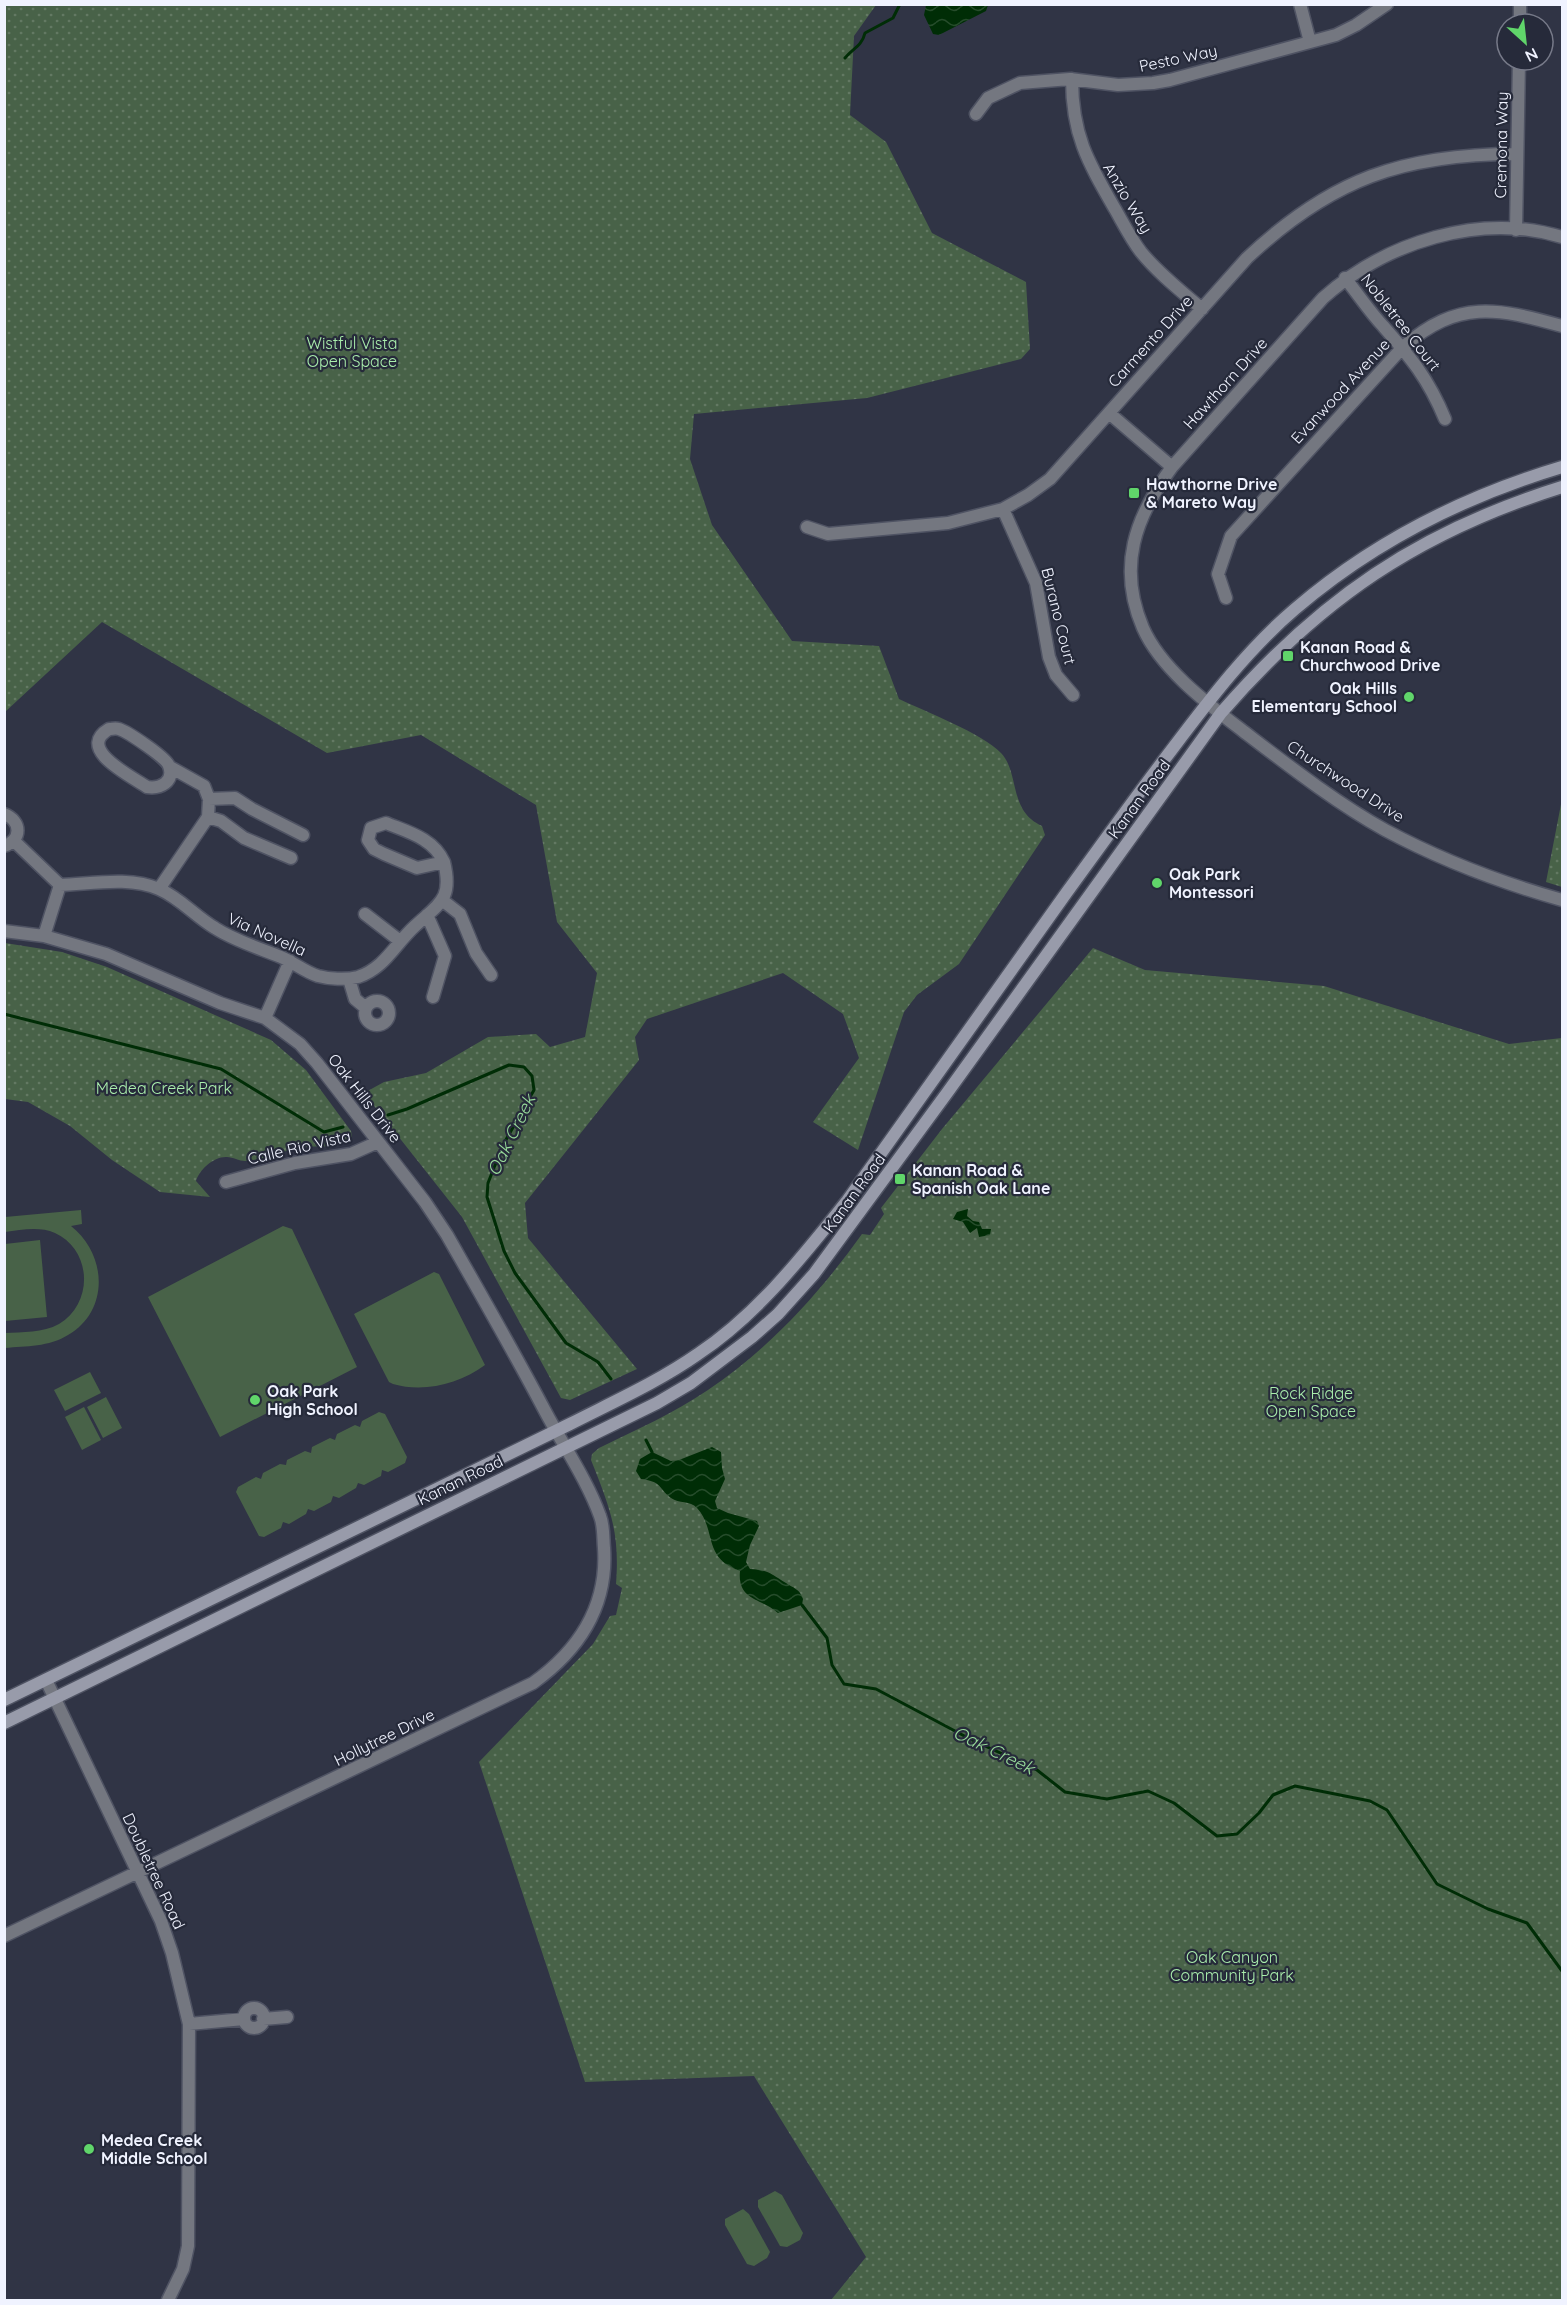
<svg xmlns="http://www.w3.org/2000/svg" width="1567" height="2305" font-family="Quicksand,sans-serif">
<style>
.green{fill:#486248}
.park{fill:url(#park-dots)}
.water{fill:url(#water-waves)}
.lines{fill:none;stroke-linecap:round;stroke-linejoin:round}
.stream{stroke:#002d06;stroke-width:3}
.minor-casing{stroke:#4f5363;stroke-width:15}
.secondary-casing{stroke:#4f5363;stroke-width:15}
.minor{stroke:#747780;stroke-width:12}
.secondary{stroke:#989baa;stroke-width:12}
.poi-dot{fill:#60d56a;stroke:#262a3a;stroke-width:2}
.labels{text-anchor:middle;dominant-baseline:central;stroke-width:4.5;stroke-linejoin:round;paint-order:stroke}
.street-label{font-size:16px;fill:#f0f3ff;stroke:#262a3a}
.park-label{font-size:16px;fill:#aaeeac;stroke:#262a3a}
.poi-label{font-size:16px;font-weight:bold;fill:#f0f3ff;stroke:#262a3a;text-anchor:start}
.water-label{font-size:18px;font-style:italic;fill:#97da99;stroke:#262a3a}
</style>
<defs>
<pattern id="park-dots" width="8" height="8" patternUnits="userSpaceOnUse" patternTransform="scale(1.5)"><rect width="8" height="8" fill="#486248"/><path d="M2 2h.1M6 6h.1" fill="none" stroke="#637963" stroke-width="1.8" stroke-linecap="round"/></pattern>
<pattern id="water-waves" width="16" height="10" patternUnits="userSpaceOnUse" patternTransform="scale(1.5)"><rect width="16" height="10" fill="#002d06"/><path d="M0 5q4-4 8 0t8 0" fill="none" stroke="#264c2b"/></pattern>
</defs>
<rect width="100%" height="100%" fill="#303445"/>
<path class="green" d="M 81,1210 L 82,1224 L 71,1226 C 107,1254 110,1311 68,1335 C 49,1347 26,1346 5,1348 L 5,1333 C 22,1332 43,1333 59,1324 C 94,1303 92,1250 55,1233 C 39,1226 21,1230 5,1232 L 5,1217 Z
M 283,1226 L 292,1229 L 357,1367 L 220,1437 L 148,1297 Z
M 40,1240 L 47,1317 L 5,1321 L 5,1244 Z
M 434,1272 L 439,1274 L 485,1365 C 459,1384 424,1393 393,1384 L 389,1382 L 354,1314 Z
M 90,1372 L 101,1393 L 65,1411 L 54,1390 Z
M 106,1397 L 122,1428 L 103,1438 L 87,1407 Z
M 84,1407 L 101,1440 L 82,1450 L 65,1417 Z
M 379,1412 L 385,1414 L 407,1457 L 405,1463 L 388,1472 L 382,1470 L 381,1476 L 364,1485 L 358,1483 L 356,1488 L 339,1498 L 333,1496 L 331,1502 L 314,1511 L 308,1509 L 306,1514 L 289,1524 L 283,1522 L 281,1528 L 264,1537 L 259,1536 L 236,1492 L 238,1487 L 256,1477 L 261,1479 L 263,1473 L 280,1464 L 286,1465 L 287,1460 L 305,1451 L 311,1453 L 312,1447 L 330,1438 L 335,1440 L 337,1434 L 355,1425 L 360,1427 L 362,1421 Z
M 775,2191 L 782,2195 L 803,2233 L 800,2240 L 787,2247 L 780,2246 L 758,2207 L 758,2200 Z
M 743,2209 L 749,2214 L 770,2252 L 767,2258 L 754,2266 L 747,2264 L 725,2225 L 725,2219 Z"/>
<path class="park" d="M 4,5 L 876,5 L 854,36 L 850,115 L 886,142 L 932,233 L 1026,282 L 1030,349 L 1021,359 L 867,398 L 694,414 L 690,459 L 712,525 L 792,641 L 879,646 L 899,699 C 926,712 982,733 1001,753 C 1020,773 1008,811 1042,826 L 1045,835 L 959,964 L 917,995 L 904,1012 L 858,1150 L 813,1122 L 859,1058 L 843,1014 L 783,973 L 647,1019 L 635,1037 L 639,1060 L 525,1203 L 528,1238 L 637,1369 L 570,1400 L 561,1398 L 462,1217 L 364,1093 L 384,1082 L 426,1073 L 488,1037 L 536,1034 L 550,1047 L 585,1037 L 597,973 L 557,922 L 536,805 L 421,735 L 327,753 L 102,622 L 5,712 Z
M 1562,799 L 1562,887 L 1546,882 Z
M 5,943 L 62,952 L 107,967 L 271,1040 L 306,1070 L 351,1131 L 352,1137 C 340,1151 316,1144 299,1148 C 281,1151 263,1160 245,1161 C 239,1161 233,1157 227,1157 C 214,1156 199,1170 196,1181 L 210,1197 L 160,1192 L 112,1160 L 70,1126 L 28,1102 L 5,1099 Z
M 1093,948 L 1145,970 L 1324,986 L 1509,1044 L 1562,1038 L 1562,2300 L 831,2300 L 866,2257 L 754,2076 L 585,2082 L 479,1762 L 593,1644 L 610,1616 L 616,1615 L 622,1588 L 616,1584 C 620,1532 610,1508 591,1460 L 592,1454 L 599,1448 C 636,1430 674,1413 708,1390 C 769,1349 819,1294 862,1234 L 870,1235 L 884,1214 L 881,1208 L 942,1129 Z"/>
<path class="water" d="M 926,5 L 986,4 L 988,5 L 986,11 L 939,35 L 933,34 L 924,15 Z
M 968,1209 L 967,1216 L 973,1221 L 979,1222 L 982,1229 L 991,1229 L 990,1235 L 979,1237 L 977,1228 L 970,1233 L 963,1222 L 953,1219 L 957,1212 Z
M 712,1447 L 721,1452 L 722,1468 L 725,1479 L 715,1501 L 717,1508 L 728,1513 L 757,1521 L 759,1526 L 750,1545 L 746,1562 L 750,1569 C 769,1570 771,1574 786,1583 C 793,1588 800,1589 803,1599 L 802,1605 L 778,1613 C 762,1598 737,1601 740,1571 C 702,1558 717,1530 697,1508 C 690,1500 679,1504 671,1498 C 657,1487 663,1482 641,1479 L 636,1471 L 640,1459 L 652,1452 L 671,1461 L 679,1460 Z"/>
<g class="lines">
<path class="stream" d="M 845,58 C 852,49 862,46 865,33 L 893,18 L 900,4
M 4,1014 L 221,1069 L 324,1132 L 343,1127
M 388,1115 L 407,1109 L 509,1065 L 524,1067 L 532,1076 L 534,1090 L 503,1145 L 488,1183 L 487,1197 L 504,1251 L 515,1273 L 566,1343 L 598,1362 L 611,1379
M 646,1440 L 652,1452
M 802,1605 L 827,1638 L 832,1665 L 844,1684 L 876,1689 L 970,1739 L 1037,1770 L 1065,1792 L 1107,1799 L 1148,1791 L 1174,1803 L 1217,1836 L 1237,1834 L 1259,1813 L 1273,1795 L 1295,1786 L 1370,1801 L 1387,1810 L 1437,1884 L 1488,1909 L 1527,1923 L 1562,1971"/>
<g class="minor-casing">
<path id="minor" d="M 1300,4 L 1310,42
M 1520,24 L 1520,4
M 1072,79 C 1072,135 1088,162 1115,209 C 1123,223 1131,239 1141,252 C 1158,273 1181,291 1202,309
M 976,114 L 988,98 L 1020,83 L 1070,79 L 1118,85 L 1153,83 L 1170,80 L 1336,35 L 1356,25 L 1387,4
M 1516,230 L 1519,60
M 1562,237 C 1480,212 1386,242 1323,298 L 1172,467 C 1135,517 1117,567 1143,628 C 1161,669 1208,704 1243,731 C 1289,766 1335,802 1385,830 C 1441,860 1502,883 1562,900
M 1345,278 C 1358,294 1369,311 1383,326 C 1411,358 1428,378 1445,419
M 1109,413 L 1172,467
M 1003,509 L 1036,583 L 1049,657 L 1056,675 L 1073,695
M 807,527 L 828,534 L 948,523 L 1003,509 L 1028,495 L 1050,479 L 1247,258 C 1331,179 1403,154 1517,154
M 1226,598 L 1218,574 L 1231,536 L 1403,347 C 1458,299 1497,308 1562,326
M 109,729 C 113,729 115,728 119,729 C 128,732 167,758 169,766 C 175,782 160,789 147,787 C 131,776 75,749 109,729 Z
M 209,799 L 235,798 L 252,809 L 303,835
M 4,814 C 22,821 22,840 4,846
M 208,817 L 221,821 L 244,838 L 291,858
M 386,823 C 408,832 433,838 444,862 L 417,868 L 384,854 L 374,849 L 368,840 L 371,828 Z
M 14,841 L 60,885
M 60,885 C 91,884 129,876 159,889 C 180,898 195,916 215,928 C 235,941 259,948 281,957 C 293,962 305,972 318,976 C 329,979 346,980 358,977 C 385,968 395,944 415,926 C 440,903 453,899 444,862
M 159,889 L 208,817 L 209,799 L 204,786 L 170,767
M 442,900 L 460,914 L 476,953 L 491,975
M 365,914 L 400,941
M 427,915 L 445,956 L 433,997
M 4,931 L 44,936 L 106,954 L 220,1003 L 265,1018 L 300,1044 L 317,1063 L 425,1202 L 447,1235 C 480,1293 514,1352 545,1411 C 563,1445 587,1480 600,1516 C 604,1526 603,1538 604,1548 C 608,1607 579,1650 533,1683 L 4,1936
M 44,936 L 60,885
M 349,979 L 355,999 L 366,1008
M365 1013a12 12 0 1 1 24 0a12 12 0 1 1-24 0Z
M 265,1018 L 290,961
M 226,1182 L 295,1163 L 351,1154 L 378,1142
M 46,1680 L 161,1921 L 172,1953 L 189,2024 L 188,2246 L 183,2269 L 168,2300
M244 2018a10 10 0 1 1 20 0a10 10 0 1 1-20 0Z
M 263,2019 L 287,2017
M 189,2024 L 244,2019"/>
</g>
<g class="secondary-casing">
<path id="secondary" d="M 4,1700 L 570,1424 C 613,1402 658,1382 698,1354 C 758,1314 802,1257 847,1201 C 920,1098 993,995 1067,892 C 1102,844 1137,795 1173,748 C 1210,699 1248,649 1295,609 C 1372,543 1465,496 1562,467
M 4,1723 L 657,1403 L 691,1383 L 752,1337 L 778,1314 L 814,1274 L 947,1093 L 1221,713 C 1320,599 1418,532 1562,487"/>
</g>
<use href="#minor" class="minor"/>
<use href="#secondary" class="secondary"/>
</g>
<g class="poi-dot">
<rect x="1128" y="487" width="12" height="12" rx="3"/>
<rect x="1282" y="650" width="12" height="12" rx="3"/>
<circle cx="1409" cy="697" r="6"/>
<circle cx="1157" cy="883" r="6"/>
<rect x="894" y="1173" width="12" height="12" rx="3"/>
<circle cx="255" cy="1400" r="6"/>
<circle cx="89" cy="2149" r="6"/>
</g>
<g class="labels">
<g class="street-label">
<text transform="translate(1178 58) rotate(-12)">Pesto Way</text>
<text transform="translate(1501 145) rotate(-89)">Cremona Way</text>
<text transform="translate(1128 198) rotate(59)">Anzio Way</text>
<text transform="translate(1401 322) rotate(52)">Nobletree Court</text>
<text transform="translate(1150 341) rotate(-48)">Carmento Drive</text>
<text transform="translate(1225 383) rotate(-48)">Hawthorn Drive</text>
<text transform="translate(1340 391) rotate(-47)">Evanwood Avenue</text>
<text transform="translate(1059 616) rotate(76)">Burano Court</text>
<text transform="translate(1346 781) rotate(33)">Churchwood Drive</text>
<text transform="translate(1139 799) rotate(-54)">Kanan Road</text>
<text transform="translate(267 934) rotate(24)">Via Novella</text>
<text transform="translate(365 1098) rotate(52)">Oak Hills Drive</text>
<text transform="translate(299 1147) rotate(-13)">Calle Rio Vista</text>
<text transform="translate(854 1193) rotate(-54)">Kanan Road</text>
<text transform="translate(460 1480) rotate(-26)">Kanan Road</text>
<text transform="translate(384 1737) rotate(-26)">Hollytree Drive</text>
<text transform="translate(154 1871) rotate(65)">Doubletree Road</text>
</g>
<g class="park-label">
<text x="352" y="343">Wistful Vista<tspan x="352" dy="18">Open Space</tspan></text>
<text x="164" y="1088">Medea Creek Park</text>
<text x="1311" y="1393">Rock Ridge<tspan x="1311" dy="18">Open Space</tspan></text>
<text x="1232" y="1957">Oak Canyon<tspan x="1232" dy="18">Community Park</tspan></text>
</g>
<g class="poi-label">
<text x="1146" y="484">Hawthorne Drive<tspan x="1146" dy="18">&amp; Mareto Way</tspan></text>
<text x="1300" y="647">Kanan Road &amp;<tspan x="1300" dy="18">Churchwood Drive</tspan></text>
<text x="1397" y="688" text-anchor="end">Oak Hills<tspan x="1397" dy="18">Elementary School</tspan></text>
<text x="1169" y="874">Oak Park<tspan x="1169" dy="18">Montessori</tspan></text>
<text x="912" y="1170">Kanan Road &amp;<tspan x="912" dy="18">Spanish Oak Lane</tspan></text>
<text x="267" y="1391">Oak Park<tspan x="267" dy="18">High School</tspan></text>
<text x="101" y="2140">Medea Creek<tspan x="101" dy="18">Middle School</tspan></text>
</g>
<g class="water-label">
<text transform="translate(511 1135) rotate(-64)">Oak Creek</text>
<text transform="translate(994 1750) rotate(26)">Oak Creek</text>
</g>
</g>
<rect width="1567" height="2305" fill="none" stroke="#f0f3ff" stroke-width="12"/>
<g transform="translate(1525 42) rotate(153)"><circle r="28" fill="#262a3a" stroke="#777a89" stroke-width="1.5"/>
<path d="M0-4.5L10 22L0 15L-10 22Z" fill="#60d56a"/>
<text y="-9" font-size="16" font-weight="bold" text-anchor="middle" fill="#f0f3ff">N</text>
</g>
</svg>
